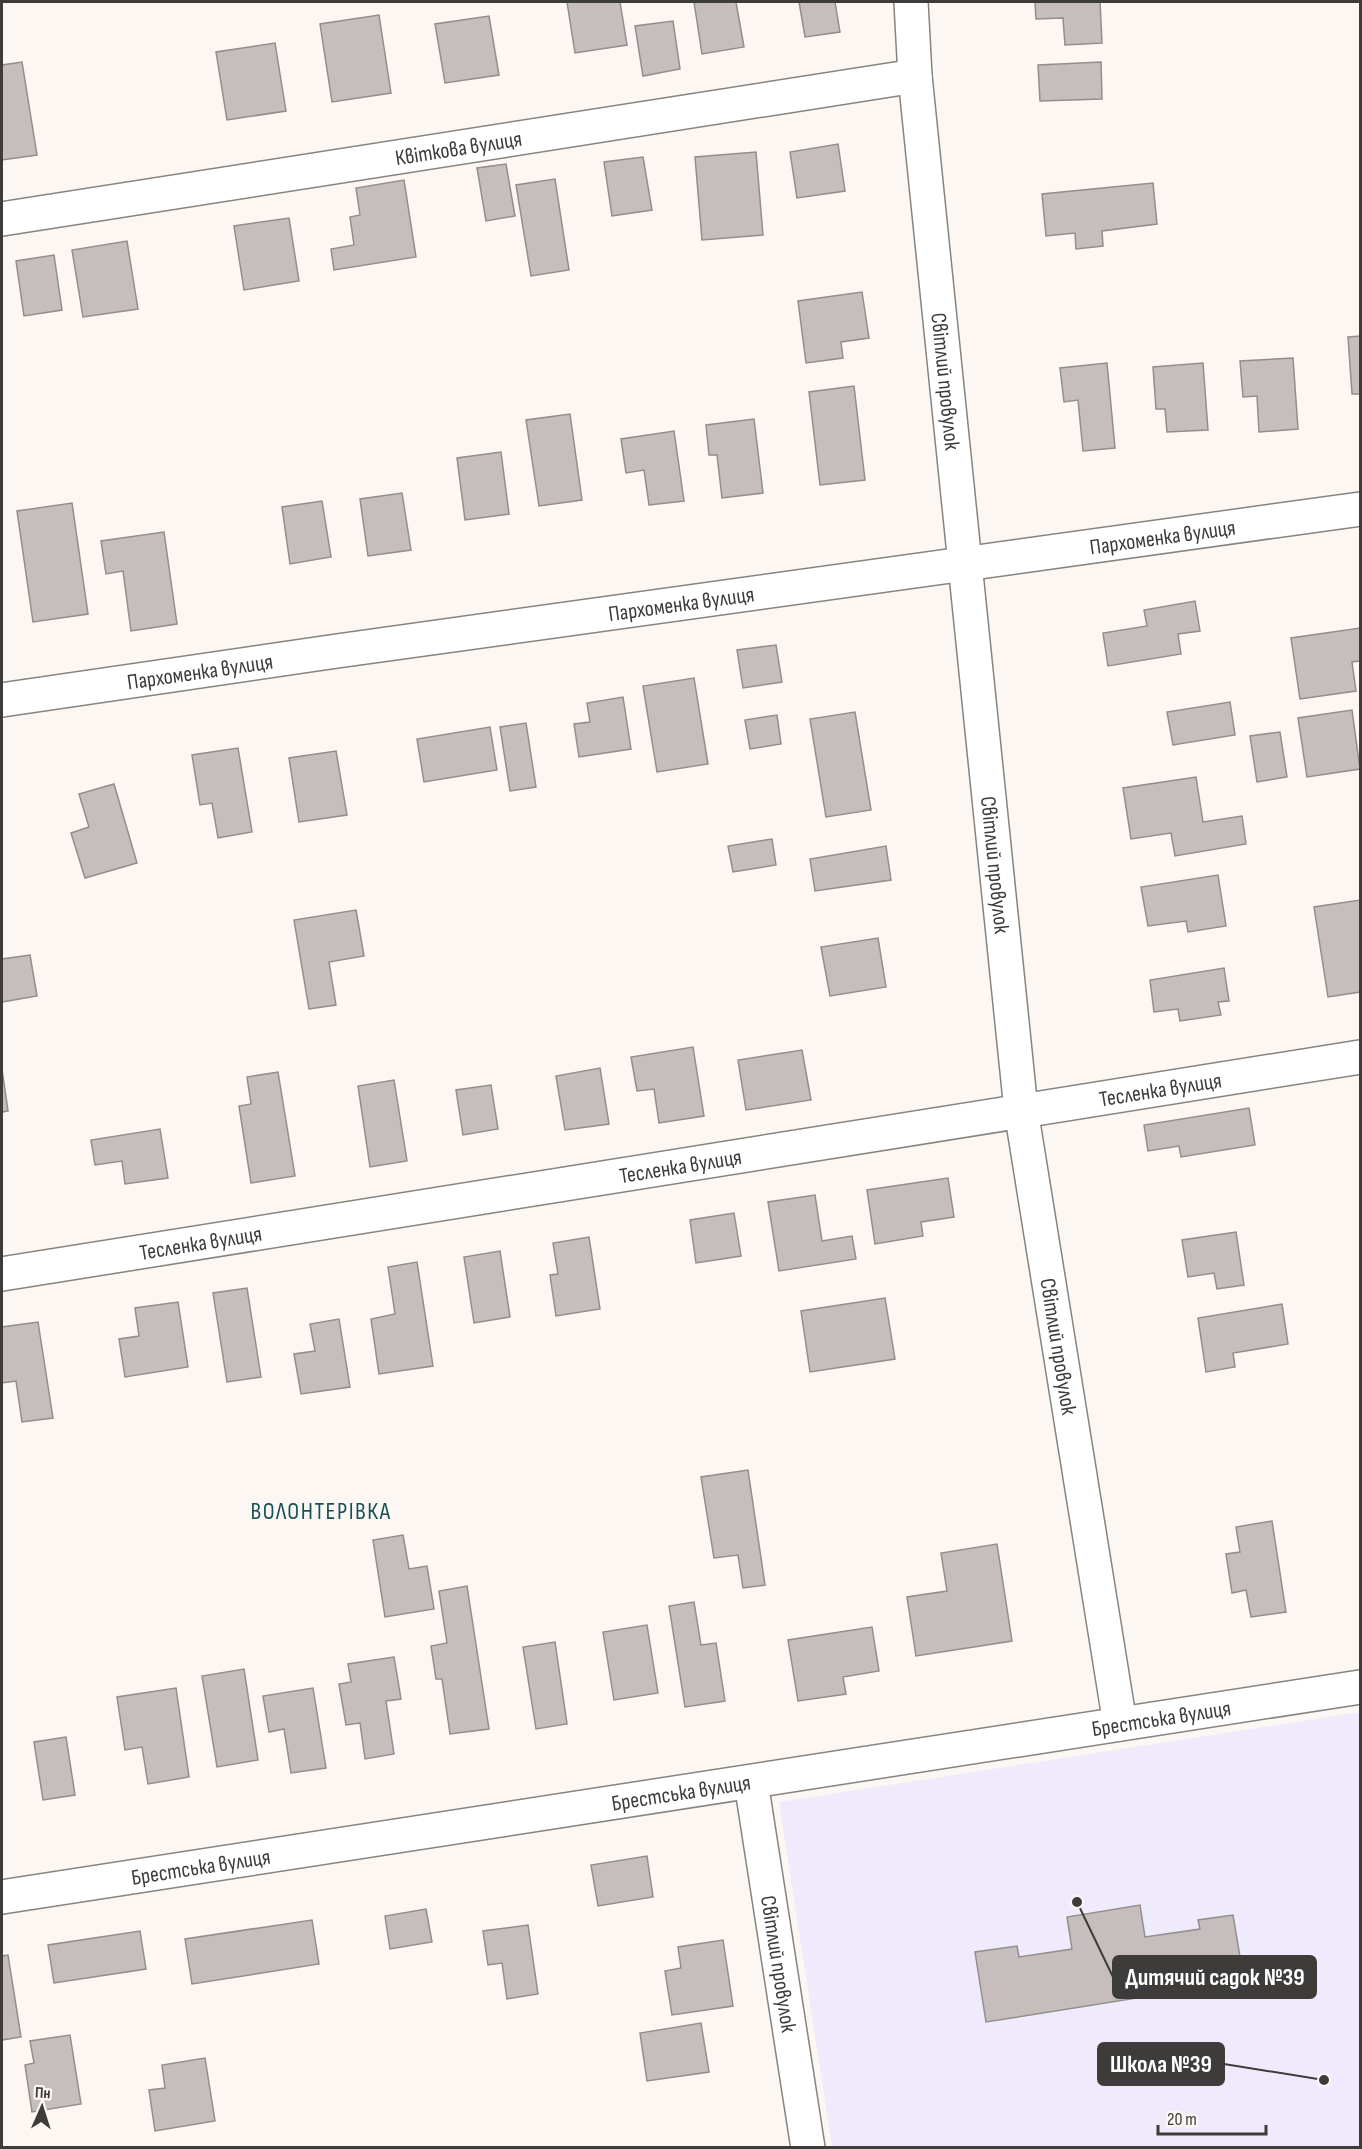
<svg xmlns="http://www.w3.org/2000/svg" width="1362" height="2149" font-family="'Sofia Sans Condensed',sans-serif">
<rect width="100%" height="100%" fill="#fcf7f2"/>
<!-- education -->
<path fill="#f0ebfc" d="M1360,1712V2147H832L779,1802Z"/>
<!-- building -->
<path fill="#c5bebc" stroke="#938d8b" stroke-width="1.5" d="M567,2H620L627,45L575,53Z
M694,2H736L744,47L702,54Z
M799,2H835L840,32L805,37Z
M1035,2H1100L1102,43L1065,45L1063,18L1036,19Z
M379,15L391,93L332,102L320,24Z
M489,16L499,75L445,83L435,24Z
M673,21L680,69L643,76L635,26Z
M275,43L286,111L227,120L216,52Z
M22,62L37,155L2,160V65Z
M1101,62L1102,99L1040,101L1038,65Z
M838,144L845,191L797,198L790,152Z
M756,152L763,235L702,240L695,157Z
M643,157L652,210L612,216L604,162Z
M506,164L515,216L486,221L477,168Z
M555,179L569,270L531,276L516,185Z
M404,180L416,257L334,270L331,249L354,245L350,217L360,215L356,188Z
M1153,183L1157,224L1102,231L1103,246L1076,249L1075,233L1046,236L1042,194Z
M289,218L299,281L244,290L234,226Z
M127,241L138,309L83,317L72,250Z
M54,255L62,310L24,316L16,261Z
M862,292L869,338L841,342L843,358L806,363L798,301Z
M1360,336V394H1352L1348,337Z
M1293,358L1298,429L1259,432L1257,396L1243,397L1240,361Z
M1107,363L1115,448L1083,451L1078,400L1064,402L1060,368Z
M1203,363L1208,430L1167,432L1165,409H1156L1153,367Z
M854,386L865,480L820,485L809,392Z
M570,414L582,500L539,506L526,420Z
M754,419L763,493L722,498L717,455H709L706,425Z
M674,431L684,501L649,505L644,470L626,473L621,439Z
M501,452L509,514L465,520L457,458Z
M402,493L411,550L368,556L360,499Z
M322,501L331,557L290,564L282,507Z
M72,503L88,614L33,622L17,511Z
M164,532L177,624L131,631L123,571L106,574L101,541Z
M1195,601L1200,631L1178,634L1181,654L1108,666L1103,633L1147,626L1144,610Z
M1360,628V661L1352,662L1356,691L1300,699L1291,638Z
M776,645L782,682L743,688L737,650Z
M694,678L708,764L657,772L643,686Z
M623,697L631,749L579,757L574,724L590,722L587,703Z
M1230,702L1235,735L1173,745L1167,712Z
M1352,710L1360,769L1307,777L1298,718Z
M855,712L871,810L826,817L810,719Z
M777,715L781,744L750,749L745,720Z
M526,723L536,787L510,791L500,727Z
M490,727L497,770L424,782L417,739Z
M1280,732L1287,777L1257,782L1250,736Z
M238,748L252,832L218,838L212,803L200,805L192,755Z
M336,751L347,815L299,822L289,758Z
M1196,777L1203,822L1242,816L1246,844L1175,856L1171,833L1131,839L1123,788Z
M114,784L137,863L85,878L71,833L89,827L79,794Z
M772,839L776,865L733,872L728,846Z
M886,846L891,880L815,891L810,859Z
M1218,875L1226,926L1188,932L1186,921L1148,926L1141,887Z
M1360,900V992L1328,997L1314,907Z
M356,910L364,956L329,962L336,1005L309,1009L294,920Z
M878,938L886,987L830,996L821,947Z
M30,955L37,996L2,1002V959Z
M1224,968L1229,1001L1218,1002L1221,1015L1180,1021L1178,1009L1154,1012L1150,980Z
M693,1047L704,1116L659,1123L654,1089L637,1091L631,1057Z
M802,1050L811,1100L746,1110L738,1060Z
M600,1068L609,1124L565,1130L556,1076Z
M2,1069L8,1111L2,1112Z
M278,1072L295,1176L251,1183L239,1106L251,1104L247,1077Z
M394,1080L407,1161L370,1167L358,1086Z
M491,1085L498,1129L463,1135L456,1090Z
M1249,1108L1255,1145L1181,1157L1179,1146L1148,1151L1144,1125Z
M160,1129L168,1178L125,1184L122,1161L95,1165L91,1140Z
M948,1178L954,1217L921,1222L923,1236L875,1244L867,1190Z
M815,1195L822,1241L852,1236L856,1259L779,1271L768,1202Z
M734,1213L741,1256L696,1263L690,1220Z
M1236,1232L1244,1285L1217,1289L1214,1273L1188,1277L1182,1240Z
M589,1237L600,1309L556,1316L550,1275L558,1274L553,1243Z
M500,1251L510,1317L474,1323L464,1257Z
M417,1262L433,1366L379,1374L371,1319L395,1314L388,1267Z
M247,1288L261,1377L227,1382L213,1293Z
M885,1298L895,1359L810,1372L801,1311Z
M178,1302L188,1367L125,1377L119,1339L139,1336L135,1308Z
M1282,1304L1288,1344L1233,1353L1235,1367L1206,1372L1198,1318Z
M339,1319L350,1387L301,1394L294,1354L315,1351L310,1324Z
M38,1322L53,1418L22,1422L16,1381L2,1383V1327Z
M748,1470L765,1585L743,1588L738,1555L714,1558L701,1477Z
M1272,1521L1286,1612L1251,1617L1246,1590L1232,1593L1226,1554L1240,1552L1236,1527Z
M403,1535L409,1569L427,1566L434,1609L385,1617L373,1540Z
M997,1544L1012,1641L916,1656L907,1597L947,1591L941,1553Z
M467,1586L489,1729L450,1734L442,1679H436L431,1646L447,1643L439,1591Z
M694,1602L701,1645L716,1643L725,1701L685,1707L669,1606Z
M647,1625L658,1693L614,1700L603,1632Z
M872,1627L879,1671L843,1677L846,1694L798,1701L788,1640Z
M555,1642L567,1724L536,1729L523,1647Z
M394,1657L401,1699L386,1701L394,1754L365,1759L360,1723L346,1725L339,1684L351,1682L348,1664Z
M244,1669L258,1760L217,1767L202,1676Z
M176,1688L189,1777L148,1784L142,1747L125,1750L117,1697Z
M313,1688L326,1768L291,1773L284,1729L269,1732L263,1696Z
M66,1737L75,1795L43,1800L34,1742Z
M647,1856L653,1897L598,1906L591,1865Z
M1140,1905L1145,1937L1200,1929L1198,1920L1233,1915L1244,1981L986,2022L975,1952L1017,1946L1019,1957L1072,1949L1067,1917Z
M426,1909L432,1942L390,1949L385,1916Z
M312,1920L319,1964L192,1984L185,1939Z
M528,1925L538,1994L507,1999L502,1963L488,1965L483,1931Z
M140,1931L146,1969L54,1983L48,1945Z
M723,1940L733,2006L672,2015L665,1971L681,1968L678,1947Z
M8,1955L21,2037L2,2040V1956Z
M701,2023L709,2072L647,2081L640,2033Z
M70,2035L81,2104L32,2112L25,2065L34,2063L30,2041Z
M205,2058L215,2121L155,2131L149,2090L165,2088L162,2065Z"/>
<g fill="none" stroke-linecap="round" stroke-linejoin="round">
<!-- street casing -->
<g stroke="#87837f" stroke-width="36">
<g id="street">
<path id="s1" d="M911,2L915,76L1021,1110L1120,1724"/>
<path id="s2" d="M2,219L915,76"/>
<path id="s3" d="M2,700L337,651L1360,509"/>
<path id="s4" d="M2,1274L1360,1057"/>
<path id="s5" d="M751,1782L808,2148"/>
<path id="s6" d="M2,1897L1360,1687"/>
</g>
</g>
<!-- street -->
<use href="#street" stroke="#fff" stroke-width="33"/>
</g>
<g text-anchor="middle" stroke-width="5" stroke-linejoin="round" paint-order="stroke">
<!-- street labels -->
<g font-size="22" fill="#3d3c3a" stroke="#fcf7f2">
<text dy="8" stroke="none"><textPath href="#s2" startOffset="462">Квіткова вулиця</textPath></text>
<text dy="8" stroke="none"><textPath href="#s1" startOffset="381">Світлий провулок</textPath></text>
<text dy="8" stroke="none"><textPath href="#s3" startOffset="1172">Пархоменка вулиця</textPath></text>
<text dy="8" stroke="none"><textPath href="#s3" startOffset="686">Пархоменка вулиця</textPath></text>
<text dy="8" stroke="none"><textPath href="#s3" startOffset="200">Пархоменка вулиця</textPath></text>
<text dy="8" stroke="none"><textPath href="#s1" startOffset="867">Світлий провулок</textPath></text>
<text dy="8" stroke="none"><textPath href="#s4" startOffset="1173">Тесленка вулиця</textPath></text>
<text dy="8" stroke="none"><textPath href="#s4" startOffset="687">Тесленка вулиця</textPath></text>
<text dy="8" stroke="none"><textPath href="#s4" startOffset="201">Тесленка вулиця</textPath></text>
<text dy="8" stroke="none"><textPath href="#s1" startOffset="1353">Світлий провулок</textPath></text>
<text dy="8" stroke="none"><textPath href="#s6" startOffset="1173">Брестська вулиця</textPath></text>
<text dy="8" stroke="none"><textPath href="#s6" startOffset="687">Брестська вулиця</textPath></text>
<text dy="8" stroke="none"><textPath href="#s6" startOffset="201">Брестська вулиця</textPath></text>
<text dy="8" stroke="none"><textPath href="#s5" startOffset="184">Світлий провулок</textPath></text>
</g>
<!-- neighbourhood labels -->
<g font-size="24" letter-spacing="1.5" fill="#145156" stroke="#fcf7f2">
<text x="321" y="1519">ВОЛОНТЕРІВКА</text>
</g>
</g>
<!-- callouts -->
<path fill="none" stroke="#3d3c3a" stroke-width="2" d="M1077 1902L1113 1977M1324 2080L1224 2064"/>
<g fill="#3d3c3a" stroke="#fcf7f2" stroke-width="2">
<circle cx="1077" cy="1902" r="6"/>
<circle cx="1324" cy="2080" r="6"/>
</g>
<g fill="#3d3c3a" stroke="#3d3c3a" stroke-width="2">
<rect x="1113" y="1956" width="203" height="42" rx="6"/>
<rect x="1098" y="2043" width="126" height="42" rx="6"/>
</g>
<g font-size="24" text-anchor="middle" font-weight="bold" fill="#fff">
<text x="1215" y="1985">Дитячий садок №39</text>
<text x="1161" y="2072">Школа №39</text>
</g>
<!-- border -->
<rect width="1362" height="2149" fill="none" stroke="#3d3c3a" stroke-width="6"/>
<!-- north arrow -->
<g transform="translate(42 2107) rotate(3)" stroke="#fcf7f2" stroke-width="4.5" paint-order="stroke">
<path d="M0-4.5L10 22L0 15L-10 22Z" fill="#3d3c3a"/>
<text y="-9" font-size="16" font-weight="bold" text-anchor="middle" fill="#3d3c3a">Пн</text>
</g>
<!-- scale -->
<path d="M1158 2125v9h108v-9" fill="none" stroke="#3d3c3a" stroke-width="3"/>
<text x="1167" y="2125" font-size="18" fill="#3d3c3a" stroke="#fcf7f2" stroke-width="4.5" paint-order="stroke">20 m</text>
</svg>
